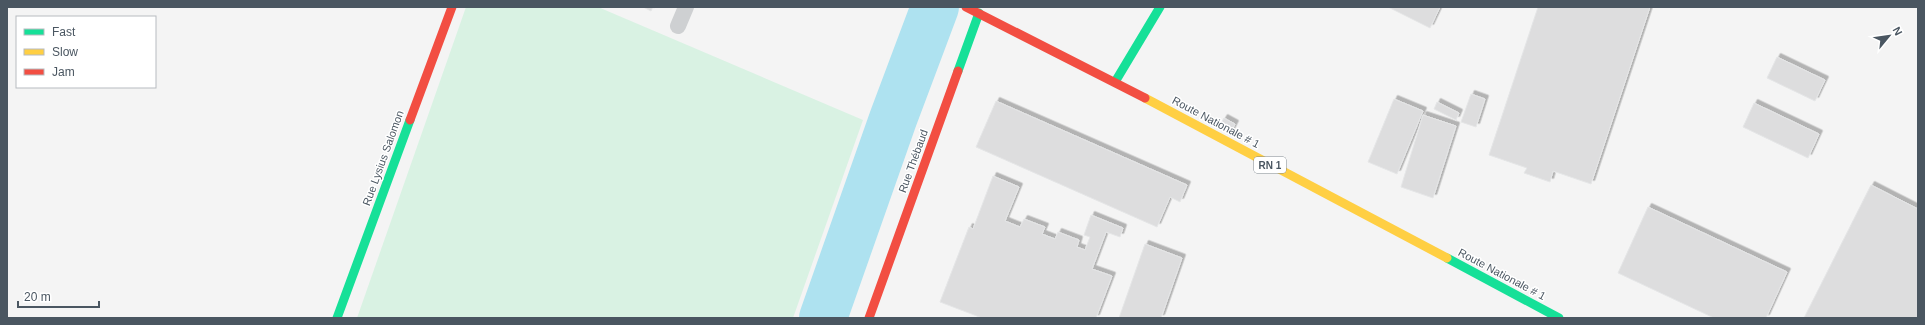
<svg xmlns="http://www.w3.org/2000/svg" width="1925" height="325" font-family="Helvetica,sans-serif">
<defs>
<filter id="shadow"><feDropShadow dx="3.5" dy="-3.5" stdDeviation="0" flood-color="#0004"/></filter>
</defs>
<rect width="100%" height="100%" fill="#f4f4f4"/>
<!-- green -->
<path fill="#d9f2e3" d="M466,7H598L863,120L793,318H357Z"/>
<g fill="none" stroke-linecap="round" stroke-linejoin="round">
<!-- river -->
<path stroke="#aee2f0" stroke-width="48" d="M823,318L893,119L935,7"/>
</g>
<!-- building -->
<path fill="#ddddde" stroke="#e5e6e7" filter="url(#shadow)" d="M643,7H653L651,11Z
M1388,7H1440L1430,28Z
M1538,7H1650L1591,184L1553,171L1550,182L1524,173L1527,168L1489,155Z
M1777,57L1825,80L1815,101L1767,78Z
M1471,94L1485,99L1476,127L1461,122Z
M1394,99L1423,111L1397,174L1368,162Z
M996,101L1187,185L1180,202L1170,197L1157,227L976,147Z
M1437,102L1459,113L1456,120L1434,109Z
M1754,103L1819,134L1808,158L1743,127Z
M1423,115L1456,126L1433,198L1401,187Z
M1224,118L1235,124L1231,132L1220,125Z
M993,176L1019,187L1005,221L1020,227L1024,219L1045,227L1042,234L1055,239L1058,232L1079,240L1077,247L1085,250L1090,237L1084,235L1091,215L1123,228L1120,237L1106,232L1092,269L1112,276L1096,318H982L940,302L969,227L973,229Z
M1871,185L1918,209V318H1804Z
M1648,207L1787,272L1766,318H1714L1618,273Z
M1145,244L1182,258L1161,318H1119Z"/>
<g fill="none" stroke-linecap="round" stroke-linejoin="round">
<!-- lane -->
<path stroke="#ced0d2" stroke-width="16" d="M678,26L686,7"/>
<!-- fast -->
<path stroke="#16e098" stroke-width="9" d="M958,71L979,13
M1115,82L1160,7
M1447,258L1559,318
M337,318L410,120"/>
<!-- slow -->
<path stroke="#ffcf43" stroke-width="9" d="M1145,98L1447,258"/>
<!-- jam -->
<path stroke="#f24e42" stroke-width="9" d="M966,7L1145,98
M410,120L452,7
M869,318L958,71"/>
</g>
<g text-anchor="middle" stroke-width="3" stroke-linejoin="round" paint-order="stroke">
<!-- shield labels -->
<rect fill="#fff" stroke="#808990" stroke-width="1" x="1254" y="157" width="32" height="16" rx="3"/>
<g font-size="10" font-weight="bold" fill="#4a5661">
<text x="1270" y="169">RN 1</text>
</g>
<!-- street labels -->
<g font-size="11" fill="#4a5661" stroke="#fff">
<text transform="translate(1216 122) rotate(28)" y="4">Route Nationale # 1</text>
<text transform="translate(383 158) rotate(-70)" y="4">Rue Lysius Salomon</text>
<text transform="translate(913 161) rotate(-70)" y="4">Rue Thébaud</text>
<text transform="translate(1502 274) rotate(28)" y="4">Route Nationale # 1</text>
</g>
</g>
<!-- border -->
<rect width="1925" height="325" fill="none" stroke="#4a5661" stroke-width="16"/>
<!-- legend -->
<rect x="16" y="16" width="140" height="72" fill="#ffffff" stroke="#b7bbc0"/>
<rect x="24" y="29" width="20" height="6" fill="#16e098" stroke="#b7bbc0"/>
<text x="52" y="36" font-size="12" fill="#4a5661">Fast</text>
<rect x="24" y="49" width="20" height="6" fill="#ffcf43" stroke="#b7bbc0"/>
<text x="52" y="56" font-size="12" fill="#4a5661">Slow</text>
<rect x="24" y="69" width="20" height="6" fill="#f24e42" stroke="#b7bbc0"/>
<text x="52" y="76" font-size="12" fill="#4a5661">Jam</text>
<!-- north arrow -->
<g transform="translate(1889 36) rotate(61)" stroke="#ffffff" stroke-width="3" paint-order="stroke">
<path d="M0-3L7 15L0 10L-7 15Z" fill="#4a5661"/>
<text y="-6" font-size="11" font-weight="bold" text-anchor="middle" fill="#4a5661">N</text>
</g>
<!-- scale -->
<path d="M18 301v6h81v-6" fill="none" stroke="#4a5661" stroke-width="2"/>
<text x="24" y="301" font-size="12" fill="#4a5661" stroke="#ffffff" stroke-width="3" paint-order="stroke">20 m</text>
</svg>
